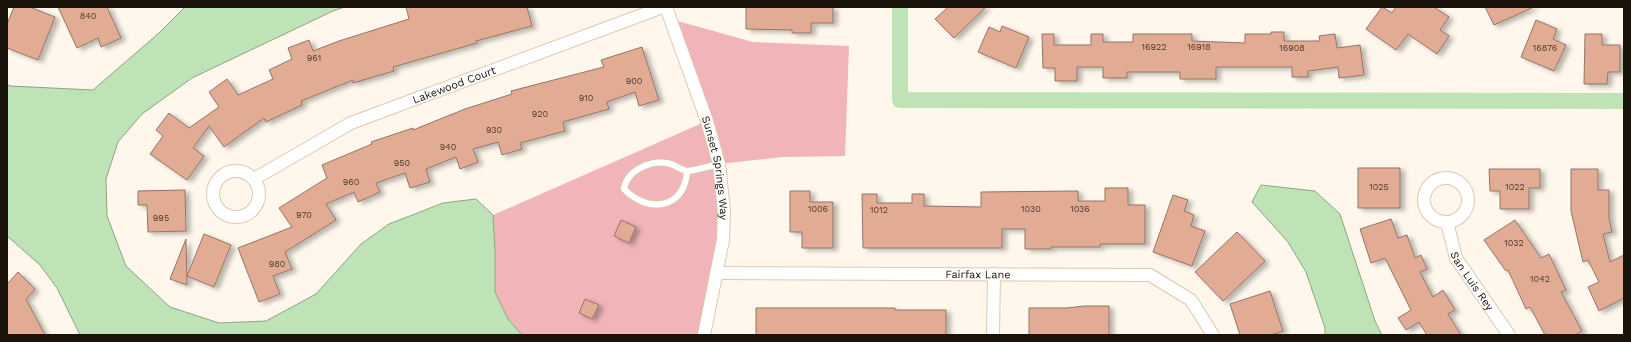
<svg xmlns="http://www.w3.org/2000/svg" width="1631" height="342" font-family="'Work Sans',sans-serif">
<defs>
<filter id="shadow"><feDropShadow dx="4.5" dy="2.5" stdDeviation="2" flood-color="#0004"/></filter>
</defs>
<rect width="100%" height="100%" fill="#fff7ec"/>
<!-- green -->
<path fill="#f0b4b9" d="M670,19L753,42L849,46L845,156L782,157L719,164L724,211L704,335H522L508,319L495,292V251L493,215L707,121Z"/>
<!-- water -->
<path fill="#bee3b6" stroke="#8da582" d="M185,7H345L333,11L192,78L142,114L118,142L106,179L107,216L126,266L170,307L219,323L266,321L316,294L361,244L389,224L443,203L476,199L493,215L495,251V292L508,319L522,335H80L57,288L40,265L7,236V84L10,86L93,90L159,33Z
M1261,185L1315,191L1340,214L1375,321L1382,335H1325V328L1306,272L1288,242L1252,202Z"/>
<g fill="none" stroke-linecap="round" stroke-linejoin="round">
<!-- canal -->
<path stroke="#bee3b6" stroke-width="16" d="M900,7V100L1624,101"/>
</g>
<!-- building -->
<path fill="#e2ac94" stroke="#927568" filter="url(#shadow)" d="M14,7H30L55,17L38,60L7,48V24Z
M58,7H107L121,38L101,47L98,38L77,48Z
M406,7H527L532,26L476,41L477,43L393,67L394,71L353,83V80L301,101L302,105L266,122L264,118L224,147L209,126L193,148L204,156L187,180L150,154L163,136L156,130L169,113L189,128L219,107L209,92L227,79L238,95L273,79L269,70L292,59L288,48L309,40L313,51L339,41L409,19Z
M746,7H833V23H811V33H792V30L746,29Z
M948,7H986L954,38L935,19Z
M1382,7L1392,13L1396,7H1434L1449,17L1440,30L1449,36L1437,54L1408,34L1396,50L1366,29Z
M1485,7H1534L1494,25Z
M1536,20L1557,29L1553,39L1566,45L1554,71L1521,57Z
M1002,26L1029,37L1016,68L978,52L989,27L1000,32Z
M1271,32H1284V41H1320L1319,36L1335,34L1337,48L1360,45L1364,75L1339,78L1338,67L1308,71V77H1292V67H1216V79H1180V72H1127V78H1103V67H1077V81H1055V68H1043L1042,34H1054V45H1091V34H1103V42H1133V34H1192V41L1245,43V34H1271Z
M1585,34H1602V45H1620V72H1608L1607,84H1584Z
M642,47L659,100L639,106L635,92L607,102L609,109L563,122L565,131L520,143L522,149L502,155L498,142L473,149L478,162L460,169L456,157L426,169L430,182L410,188L405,173L376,183L380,192L358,202L354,192L326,204L336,220L285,252L292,269L273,276L280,294L259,302L238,248L292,227L279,208L327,178L322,165L372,144L371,142L413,128V130L465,109L512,94L511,91L604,67L601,60Z
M1358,168H1400V208H1358Z
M1489,169H1540V188H1529V209H1500V191H1490Z
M1571,169H1598V190H1609V218L1612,232L1603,234L1610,262L1624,255V298L1599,311L1588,287L1599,282L1588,260L1583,262L1571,211Z
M1105,188H1128V205H1145V244H1100V247H1051V249H1025V229H1002V248H863L862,194H877V203H912V194H924V206L981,207V192L1078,191V201H1105Z
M185,190L186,231L148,232L147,205H138V191Z
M790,191H810V202H833V248H802V232H790Z
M1173,195L1188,200L1184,211L1194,215L1191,226L1205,231L1192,266L1153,252Z
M1391,219L1398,238L1407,235L1415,258L1421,255L1427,269L1420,272L1433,297L1443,290L1455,310L1448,314L1461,335H1427L1419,322L1406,330L1398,318L1411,310L1385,258L1371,263L1360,229Z
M621,220L636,227L629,243L614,236Z
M1515,220L1541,258L1549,254L1566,290L1561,292L1582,331L1575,335H1545L1530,307L1526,309L1508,270L1506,271L1484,240Z
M1237,232L1265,261L1223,301L1195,272Z
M204,234L231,245L214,287L187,276Z
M186,239L187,285L170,279Z
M18,272L35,289L26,299L45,335H7V284Z
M1270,291L1283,331L1271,335H1240L1230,304Z
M585,299L599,305L592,319L579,313Z
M1084,306H1109V335H1029V308H1067Z
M756,308H895V310H946V335H756Z"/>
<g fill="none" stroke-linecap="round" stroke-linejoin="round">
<!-- service casing -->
<g stroke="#dcc9af" stroke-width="8">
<path id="service" d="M687,171C685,209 648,214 624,189C627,169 653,159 671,164C676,166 683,171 688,171C698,170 709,166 719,164"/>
</g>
<!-- minor casing -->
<g stroke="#dcc9af" stroke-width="14">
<g id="minor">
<path id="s1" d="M666,7L707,121L719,164L724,211L723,240L704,335"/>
<circle cx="236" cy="194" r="23"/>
<circle cx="1446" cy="200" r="22"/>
<path id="s2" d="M254,179L351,123L663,7"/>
<path id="s3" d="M1447,222L1456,258L1509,335"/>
<path id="s4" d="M716,273L1150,275L1191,300L1213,335"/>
<path d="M993,335L994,274"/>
</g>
</g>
<!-- service -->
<use href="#service" stroke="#fff" stroke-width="6"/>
<!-- minor -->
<use href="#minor" stroke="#fff" stroke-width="12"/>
</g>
<g text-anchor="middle" stroke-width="4" stroke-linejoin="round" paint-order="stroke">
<!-- number labels -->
<g font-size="9" fill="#4c392c">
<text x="88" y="19">840</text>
<text x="1154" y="50">16922</text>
<text x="1199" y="50">16918</text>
<text x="1292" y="51">16908</text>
<text x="1545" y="51">16876</text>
<text x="314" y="61">961</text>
<text x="634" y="84">900</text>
<text x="586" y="101">910</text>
<text x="540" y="117">920</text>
<text x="494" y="133">930</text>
<text x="448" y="150">940</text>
<text x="402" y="166">950</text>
<text x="351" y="185">960</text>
<text x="1379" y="190">1025</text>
<text x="1515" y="190">1022</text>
<text x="818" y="212">1006</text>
<text x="1031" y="212">1030</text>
<text x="1080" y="212">1036</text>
<text x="879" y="213">1012</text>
<text x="304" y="218">970</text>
<text x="161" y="221">995</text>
<text x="1514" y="246">1032</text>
<text x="277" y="267">980</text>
<text x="1540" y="282">1042</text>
</g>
<!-- street labels -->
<g font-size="11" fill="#1a130a" stroke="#fff">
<text dy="4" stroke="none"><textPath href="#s2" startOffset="222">Lakewood Court</textPath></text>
<text dy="4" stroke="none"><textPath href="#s1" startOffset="169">Sunset Springs Way</textPath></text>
<text dy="4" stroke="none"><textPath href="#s4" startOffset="262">Fairfax Lane</textPath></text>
<text dy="4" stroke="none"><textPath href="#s3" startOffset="65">San Luis Rey</textPath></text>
</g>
</g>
<!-- border -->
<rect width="1631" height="342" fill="none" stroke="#1a130a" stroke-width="16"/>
</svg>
